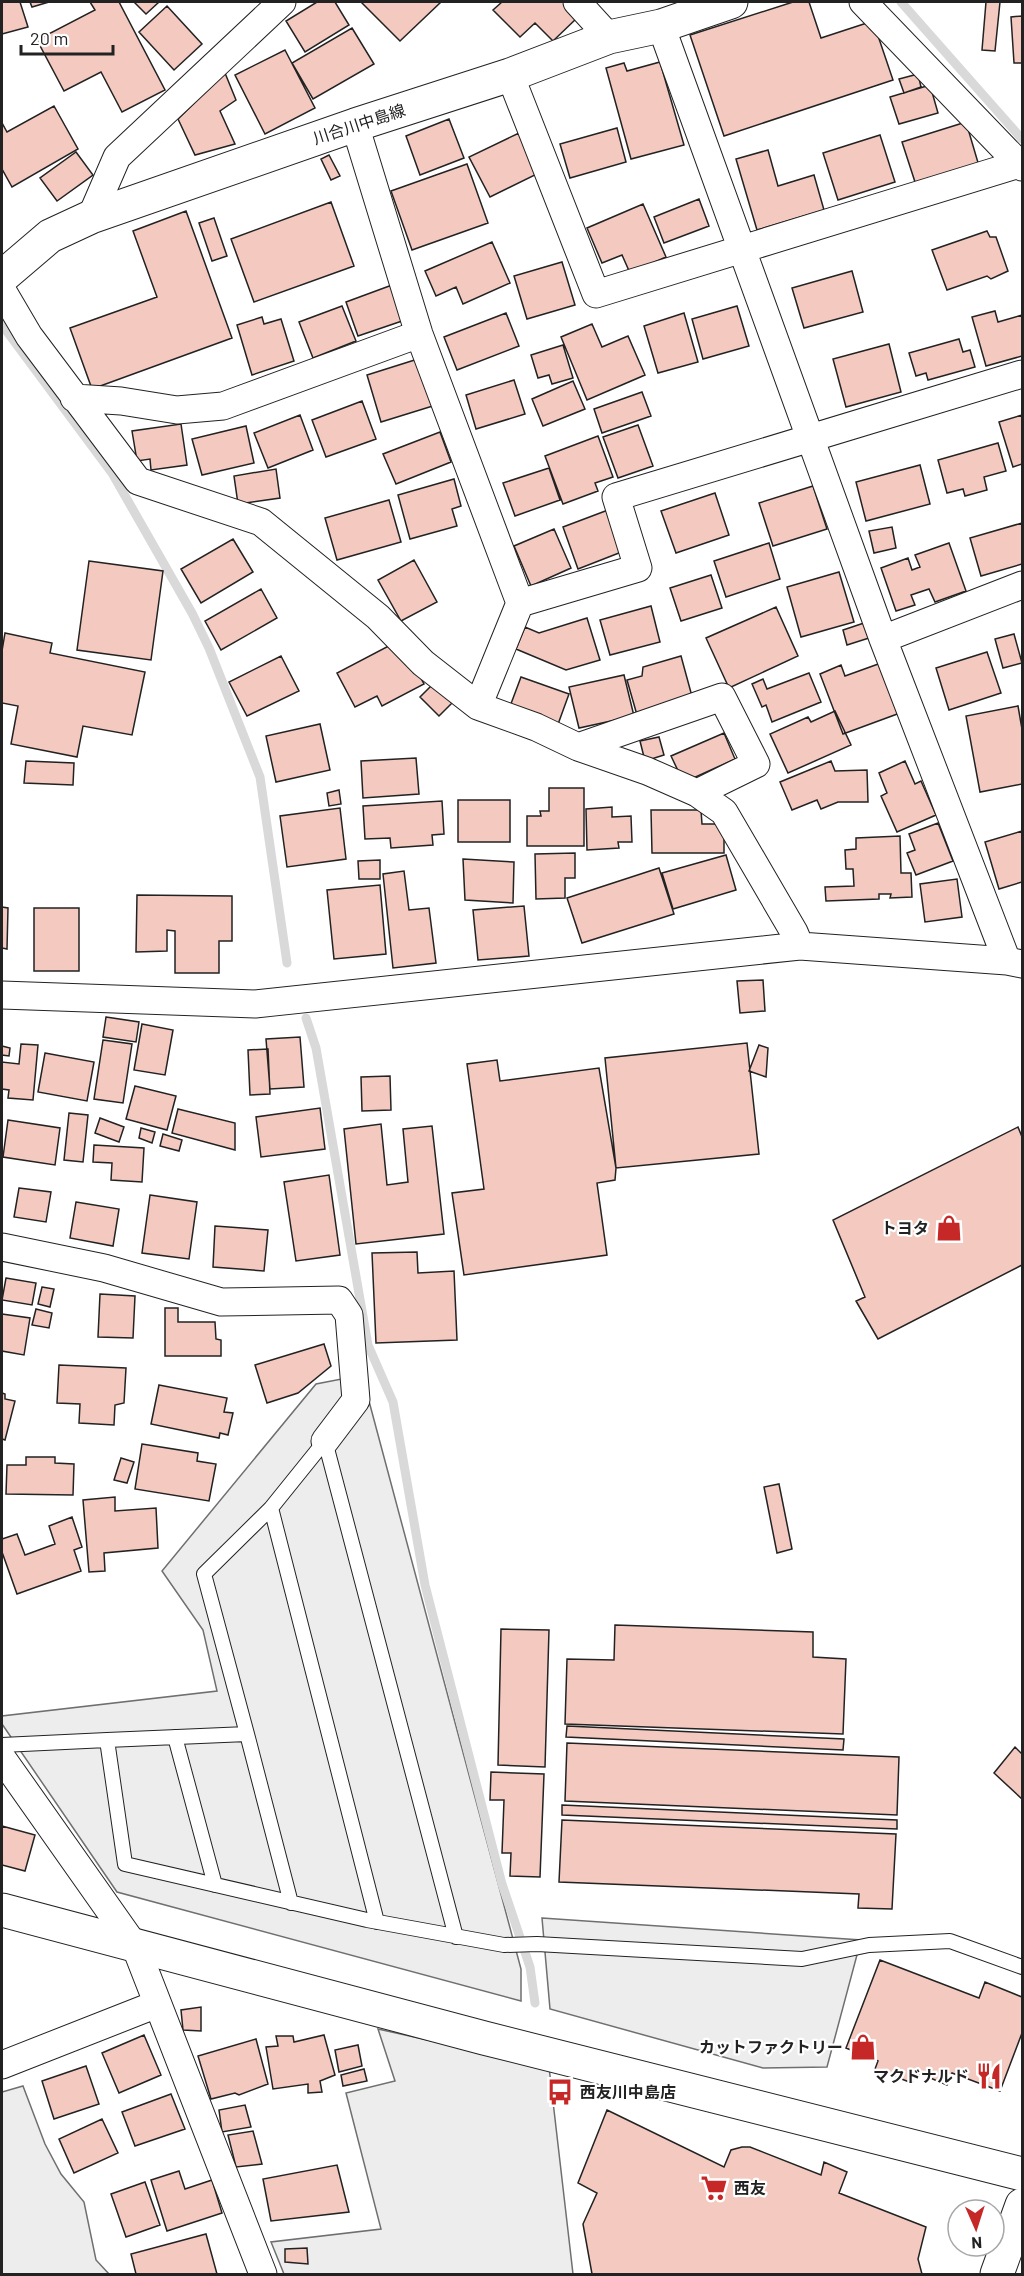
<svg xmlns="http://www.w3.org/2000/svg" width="1024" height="2276" font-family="Barlow,'Noto Sans JP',sans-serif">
<rect width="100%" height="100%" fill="#fff"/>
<!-- parking -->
<path fill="#ededed" stroke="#6f6f6f" stroke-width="1.5" d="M362,1375L521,1969V2001L117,1892L2,1724V1716L217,1691L203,1630L162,1571L316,1384Z
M542,1918L861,1940L827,2067L763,2068L550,2009Z
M378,2029L549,2067L573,2274H284L271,2242L381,2229L346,2093L395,2081Z
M23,2086L45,2144L61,2174L84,2202L96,2260L109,2274H2V2092Z"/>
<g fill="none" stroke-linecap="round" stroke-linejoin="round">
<!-- stream -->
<path stroke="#d9d9d9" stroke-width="9" d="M901,2L1022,139
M2,325L112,473L192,613L209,648L260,777L287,963
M306,1018L316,1048L368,1345L393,1402L425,1585L502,1884L530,1967L535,2003"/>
</g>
<!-- building -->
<path fill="#f3c9c0" stroke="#222" stroke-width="1.5" d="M2,2H20L28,27L2,34Z
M30,2H49L32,7Z
M90,2H119L165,90L122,112L101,72L64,91L37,40L95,10Z
M134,2H159L146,14Z
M317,2H335L349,25L305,52L286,21Z
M361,2H441L400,41Z
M502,2H563L578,17L553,41L535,23L520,37L493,10Z
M793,2H809L821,38L873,21L893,80L724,136L690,35Z
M986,2H1000L995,51L982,50Z
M167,6L202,44L174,70L139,32Z
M1022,16V63H1014L1011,17Z
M352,28L374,64L313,99L292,63Z
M285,50L315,108L265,134L235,75Z
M660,62L684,145L631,159L606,68L624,63L627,71Z
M225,73L236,100L220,111L235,144L195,155L178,119Z
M918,74L921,87L904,93L899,79Z
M930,85L938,113L899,124L890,97Z
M54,106L78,149L12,187L2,169V123L7,132Z
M449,119L464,158L420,175L406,136Z
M966,122L979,166L916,185L902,142Z
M617,128L626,162L570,178L560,144Z
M519,133L539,173L490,197L469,157Z
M880,135L895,182L838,200L823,153Z
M768,150L778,186L814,175L824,210L757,230L736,159Z
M76,152L93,175L57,201L40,178Z
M329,155L340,176L331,180L321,159Z
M467,164L488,223L412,250L391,191Z
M699,199L709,226L664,243L654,217Z
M331,202L354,266L254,302L231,239Z
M643,204L666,257L630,273L622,255L602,263L587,228Z
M186,211L232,338L92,389L70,328L157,297L133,231Z
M214,218L227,256L212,261L199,223Z
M987,231L990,237H996L1008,271L991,279L987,276L947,290L932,250Z
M492,242L510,283L463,304L456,287L436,296L425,271Z
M562,262L575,305L527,319L514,276Z
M852,271L863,312L804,328L792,288Z
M392,285L405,320L358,336L346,302Z
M342,306L356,341L313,358L299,322Z
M737,306L749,346L703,359L692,319Z
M995,311L998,322L1022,315V356L986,366L972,317Z
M506,313L519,346L457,370L444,337Z
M684,313L698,362L658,373L644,326Z
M262,317L264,324L281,319L294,361L252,375L237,325Z
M592,324L602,347L628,336L645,375L587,400L561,337Z
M959,339L963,352L970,350L975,367L928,380L926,373L916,376L909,353Z
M889,344L901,392L846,407L833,359Z
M563,345L573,378L552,384L549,375L538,378L531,355Z
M421,358L436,405L381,422L367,375Z
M514,380L525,414L476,429L466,395Z
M573,381L585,409L543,426L532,399Z
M642,392L651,416L602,433L594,409Z
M362,401L376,439L326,457L312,420Z
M300,415L313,450L268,468L254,433Z
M1022,415V464L1013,467L999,422Z
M181,424L187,465L151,470L150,459L137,461L132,431Z
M638,425L653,466L618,478L603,437Z
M246,426L254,463L202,475L192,439Z
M440,432L451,462L396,484L383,454Z
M598,436L613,477L595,483L598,491L563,504L545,456Z
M998,443L1006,471L984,477L987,490L965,496L963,489L947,493L938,460Z
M920,465L930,504L866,521L856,482Z
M549,468L560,500L515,516L503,483Z
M276,469L280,498L238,504L234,476Z
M454,479L461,506L452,509L457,526L410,539L398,495Z
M813,486L827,529L773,546L759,503Z
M715,493L729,535L676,553L661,511Z
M389,500L401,542L337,560L325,518Z
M608,510L624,551L578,569L563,527Z
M1022,523V564L981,576L970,538Z
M892,527L896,548L874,553L869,531Z
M554,529L571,568L531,586L514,546Z
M233,539L253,572L201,603L181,569Z
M769,543L780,579L726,597L714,561Z
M949,543L966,591L935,602L929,589L911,595L915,605L896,611L881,568L908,558L912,570L920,567L915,555Z
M414,560L437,602L401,621L378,580Z
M89,561L163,571L151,660L77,650Z
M839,572L854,622L801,637L787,587Z
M711,575L722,608L681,621L670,588Z
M261,589L277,618L221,650L205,621Z
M651,606L660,642L610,655L600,620Z
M776,607L798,656L729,688L706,638Z
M587,618L600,660L566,670L516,649L525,627L539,633Z
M864,623L869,638L847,645L843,630Z
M5,633L52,643L50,653L145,672L132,735L83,726L77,757L11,744L18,706L2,703V651Z
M1014,634L1022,663L1003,668L995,639Z
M400,640L424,684L382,706L377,696L355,707L337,673Z
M987,652L1001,693L949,710L936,668Z
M281,656L299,691L247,716L229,682Z
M681,656L693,700L637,715L627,680L642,676L643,667Z
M881,663L900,713L843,734L820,674L841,665L845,676Z
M809,673L821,702L772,722L766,705L762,707L752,684L763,679L767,689Z
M624,675L634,716L579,728L569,687Z
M521,677L569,694L557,727L509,709Z
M433,684L452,703L439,716L420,697Z
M1018,706L1022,729V784L980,792L966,716Z
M835,711L851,745L788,773L770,734L808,717L811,722Z
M320,724L330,770L276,782L266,736Z
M724,733L735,759L689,780L681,777L671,756Z
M659,737L664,755L645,761L640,741Z
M416,758L419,794L363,798L361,761Z
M26,761L74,763L73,785L24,783Z
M831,761L835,771L867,770L868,802H838L821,809L817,800L792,810L780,782Z
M905,761L915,784L921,781L936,815L897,832L881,796L887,793L879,773Z
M549,788H584V846H527V816H541L540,811H549Z
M339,790L341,804L329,806L327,793Z
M458,800H510V842H458Z
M442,801L444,834L432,835L433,845L391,848L390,838L365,839L363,806Z
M612,807V817L631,816L632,842H618L619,848L587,850L586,809Z
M340,808L346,859L287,867L280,816Z
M651,810H701L702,824H724V853H652Z
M938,823L953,861L916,875L907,853L915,850L909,834Z
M1022,831V882L999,889L985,842Z
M900,836L901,873H911L912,897L890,898L891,894H879V899L826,901L825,887L854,886L853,869H846L845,850L856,849V838Z
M575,853V878H565V898L536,899L535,854Z
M726,855L736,890L673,909L662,873Z
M463,859L514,862L513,903L465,900Z
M380,860V879H359L358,861Z
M659,868L674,914L582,943L567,898Z
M404,871L409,910L429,908L436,963L393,968L383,874Z
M957,879L962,917L925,922L920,884Z
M380,885L386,954L334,959L327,890Z
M137,895L232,896V941H219V973H175V931L167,930V951L136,952Z
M524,906L529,956L478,960L473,910Z
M2,907L8,908L7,949L2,948Z
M34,908H79V971H34Z
M763,980L765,1011L740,1013L737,981Z
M106,1017L139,1022L136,1042L103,1037Z
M142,1024L173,1030L165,1075L134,1070Z
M300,1037L304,1087L270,1089L266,1039Z
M103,1040L132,1044L123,1103L94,1099Z
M747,1043L759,1154L616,1168L605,1058Z
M21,1044L38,1045L33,1100L8,1098L9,1090L2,1089V1062L19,1064Z
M759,1045L768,1048L766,1077L749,1071Z
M2,1046L10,1048L9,1056L2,1055Z
M268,1049L270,1094L250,1095L248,1050Z
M45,1053L94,1062L87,1101L38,1092Z
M497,1060L500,1081L599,1068L616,1168L615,1180L597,1183L607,1255L464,1275L452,1193L484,1189L467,1064Z
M390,1076L391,1110L362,1111L361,1077Z
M135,1086L176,1096L167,1130L126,1119Z
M320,1108L325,1149L261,1157L256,1117Z
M178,1109L235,1123V1150L172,1133Z
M69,1113L88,1115L83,1162L64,1160Z
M100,1118L124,1127L119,1142L95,1133Z
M8,1120L60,1128L55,1165L3,1157Z
M381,1124L387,1185L408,1182L403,1129L432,1126L444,1234L356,1244L344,1129Z
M1018,1127L1022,1137V1265L878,1339L856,1301L865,1297L833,1220Z
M141,1128L155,1132L152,1143L139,1138Z
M163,1134L182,1140L179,1151L160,1146Z
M94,1145L144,1148L142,1182L111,1180L112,1163L93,1162Z
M329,1175L340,1255L296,1261L284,1182Z
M19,1188L51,1192L46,1222L14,1217Z
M150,1195L197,1202L189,1259L142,1253Z
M76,1202L119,1209L113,1246L70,1238Z
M215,1226L268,1230L264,1271L213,1267Z
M417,1252L418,1273L454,1271L457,1340L376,1343L372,1253Z
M6,1278L36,1283L32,1305L2,1300Z
M42,1287L54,1289L50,1307L38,1304Z
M100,1294L135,1296L133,1338L98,1337Z
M165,1308H178V1322H215L216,1339L221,1340V1356H165Z
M36,1309L52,1313L49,1328L32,1325Z
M2,1314L30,1318L24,1355L2,1351Z
M324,1344L331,1366L298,1393L267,1403L255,1365Z
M59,1365L126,1368L124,1403L115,1405L114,1425L79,1423L80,1404L57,1403Z
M159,1385L227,1398L224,1412L233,1413L228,1435L220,1433L219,1438L151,1424Z
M2,1393L5,1394V1399L15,1401L5,1440L2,1439Z
M142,1444L198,1453L197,1461L216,1464L209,1501L135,1489Z
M26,1457H55V1463L74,1464L73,1495L6,1494L7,1465H26Z
M121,1458L134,1462L127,1483L114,1480Z
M779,1484L792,1549L777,1553L764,1487Z
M115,1497V1511L156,1508L158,1548L104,1553L105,1571L89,1572L83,1500Z
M72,1517L82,1547L74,1550L81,1571L17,1594L2,1552V1539L17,1534L25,1555L55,1544L49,1526Z
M615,1625L813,1632V1657L846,1659L843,1734L565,1724L567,1659L614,1660Z
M501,1629L549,1630L545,1767L498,1765Z
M567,1726L844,1739L843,1750L566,1737Z
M567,1743L899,1757L897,1815L565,1801Z
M1015,1747L1022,1754V1799L994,1773Z
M491,1772L544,1774L540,1877L510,1876L511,1853H502L504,1800H490Z
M562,1805L897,1820V1829L562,1815Z
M562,1820L896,1834L892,1909L858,1908L859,1894L559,1882Z
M2,1826L35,1835L25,1871L2,1865Z
M880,1960L979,1998L985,1982L1022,1997V2033L1000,2091L952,2073L947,2085L916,2072L912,2083L875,2069L878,2061L846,2048Z
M201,2007V2031L183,2030L181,2010Z
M144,2035L161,2075L119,2093L102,2053Z
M324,2035L335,2075L320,2081L322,2092L308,2093V2084L273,2089L266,2047L278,2046L276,2036H293L294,2042Z
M256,2039L268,2084L239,2095L235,2093L211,2099L198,2056Z
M358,2045L362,2066L339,2072L335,2050Z
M86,2066L99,2104L54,2119L42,2081Z
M364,2069L367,2081L343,2086L341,2075Z
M171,2094L185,2129L135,2146L122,2112Z
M245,2105L251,2127L222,2132L219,2110Z
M607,2110L724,2167L731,2150L742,2147H750L821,2175L824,2162L847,2172L839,2193L926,2227L918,2259L922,2274H592L583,2224L597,2193L578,2183Z
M102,2119L118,2153L74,2173L59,2139Z
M253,2131L262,2164L236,2167L228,2135Z
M337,2165L349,2212L271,2221L263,2179Z
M179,2171L185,2189L212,2180L222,2213L167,2231L151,2180Z
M145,2182L160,2225L126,2237L111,2194Z
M206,2234L217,2274H136L131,2254Z
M307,2248L308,2264L285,2262V2249Z"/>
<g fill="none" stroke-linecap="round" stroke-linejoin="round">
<!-- service casing -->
<g stroke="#222" stroke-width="16">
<path id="service" d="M271,1508L325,1441L456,1937
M247,1734L204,1574L271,1508L377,1922
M175,1737L215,1885
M107,1740L247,1734L291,1903
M2,1745L107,1740L125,1864L367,1920L504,1945L537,1944L802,1959L869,1945L950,1941L1022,1967"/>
</g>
<!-- minor casing -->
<g stroke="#222" stroke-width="29">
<path id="minor" d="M577,2L609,37
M863,2L1022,167
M661,26L883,639L1007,961
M510,75L596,294L1019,164
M355,125L419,334L520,603L478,706
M91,217L117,157L282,2
M2,290L29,336L138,481L261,522L378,617L423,663L478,706L536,727L578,747L647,771L697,793L724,812L794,932L800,946
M74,398L121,401L177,410L223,406L419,334
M520,603L638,568L616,497L1022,374
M883,639L1022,585
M578,747L722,697L756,764L697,793
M2,995L255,1004L800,946L1007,961L1022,964
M2,1247L104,1268L221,1302L339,1300L349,1315L356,1400L325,1441
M2,1758L136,1948L263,2274
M2,2065L157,2004"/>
</g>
<!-- tertiary casing -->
<g stroke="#222" stroke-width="35">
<path id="tertiary" d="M2,1910L484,2038L1022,2174"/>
</g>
<!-- secondary casing -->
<g stroke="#222" stroke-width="35">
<path id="secondary" d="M2,277L50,236L91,217L355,125L510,75L609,37L661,26L731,2"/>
</g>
<!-- primary casing -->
<g stroke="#222" stroke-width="35">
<path id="primary" d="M997,2274L1022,2205"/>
</g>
<!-- service -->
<use href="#service" stroke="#fff" stroke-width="14"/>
<!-- minor -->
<use href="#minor" stroke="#fff" stroke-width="27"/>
<!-- tertiary -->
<use href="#tertiary" stroke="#fff" stroke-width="33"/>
<!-- secondary -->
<use href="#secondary" stroke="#fff" stroke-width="33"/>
<!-- primary -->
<use href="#primary" stroke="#fff" stroke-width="33"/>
</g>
<!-- icons -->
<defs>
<g id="shop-bare" transform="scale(2.07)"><path d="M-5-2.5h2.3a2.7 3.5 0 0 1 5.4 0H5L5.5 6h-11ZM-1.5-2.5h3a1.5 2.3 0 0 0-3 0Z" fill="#c62828" stroke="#fff" stroke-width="2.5" paint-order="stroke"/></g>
<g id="restaurant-bare" transform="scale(2.07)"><path d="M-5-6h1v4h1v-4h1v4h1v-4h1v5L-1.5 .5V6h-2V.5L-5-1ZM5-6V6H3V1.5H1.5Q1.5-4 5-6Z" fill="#c62828" stroke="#fff" stroke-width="2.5" paint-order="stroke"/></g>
<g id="bus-bare" transform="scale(2.07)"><path d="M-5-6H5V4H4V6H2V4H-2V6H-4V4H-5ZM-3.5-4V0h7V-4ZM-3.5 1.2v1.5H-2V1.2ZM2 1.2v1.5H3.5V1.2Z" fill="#c62828" stroke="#fff" stroke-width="2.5" paint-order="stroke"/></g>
<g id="supermarket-bare" transform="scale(2.07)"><path d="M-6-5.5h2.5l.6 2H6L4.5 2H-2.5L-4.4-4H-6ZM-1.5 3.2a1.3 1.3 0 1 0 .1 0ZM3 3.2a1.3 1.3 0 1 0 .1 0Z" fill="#c62828" stroke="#fff" stroke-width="2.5" paint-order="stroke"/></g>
</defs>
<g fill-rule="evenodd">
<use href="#shop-bare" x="949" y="1228"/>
<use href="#shop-bare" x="863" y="2047"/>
<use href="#restaurant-bare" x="989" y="2076"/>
<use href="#bus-bare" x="560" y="2092"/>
<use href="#supermarket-bare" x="714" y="2188"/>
</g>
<g text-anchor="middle" stroke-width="4.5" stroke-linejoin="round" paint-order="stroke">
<!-- street labels -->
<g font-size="16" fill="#222" stroke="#fff">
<text transform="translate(359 124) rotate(-18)" y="6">川合川中島線</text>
</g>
<!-- poi labels -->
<g font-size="16" font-weight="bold" fill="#222" stroke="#fff" text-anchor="end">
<text x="929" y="1234">トヨタ</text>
<text x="843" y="2053">カットファクトリー</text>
<text x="969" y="2082">マクドナルド</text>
<text x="580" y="2098" text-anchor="start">西友川中島店</text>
<text x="734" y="2194" text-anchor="start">西友</text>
</g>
</g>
<!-- border -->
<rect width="1024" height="2276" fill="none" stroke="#222222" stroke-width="6"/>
<!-- north arrow -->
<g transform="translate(976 2228) rotate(177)"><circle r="28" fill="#ffffff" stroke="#a7a7a7" stroke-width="1.5"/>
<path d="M0-4.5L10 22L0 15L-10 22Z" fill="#c62828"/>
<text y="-9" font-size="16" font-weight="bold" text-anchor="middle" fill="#222222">N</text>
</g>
<!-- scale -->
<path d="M21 45v9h92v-9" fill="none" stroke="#222222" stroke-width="3"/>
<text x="30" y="45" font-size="18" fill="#222222" stroke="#ffffff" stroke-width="4.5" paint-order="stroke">20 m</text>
</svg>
